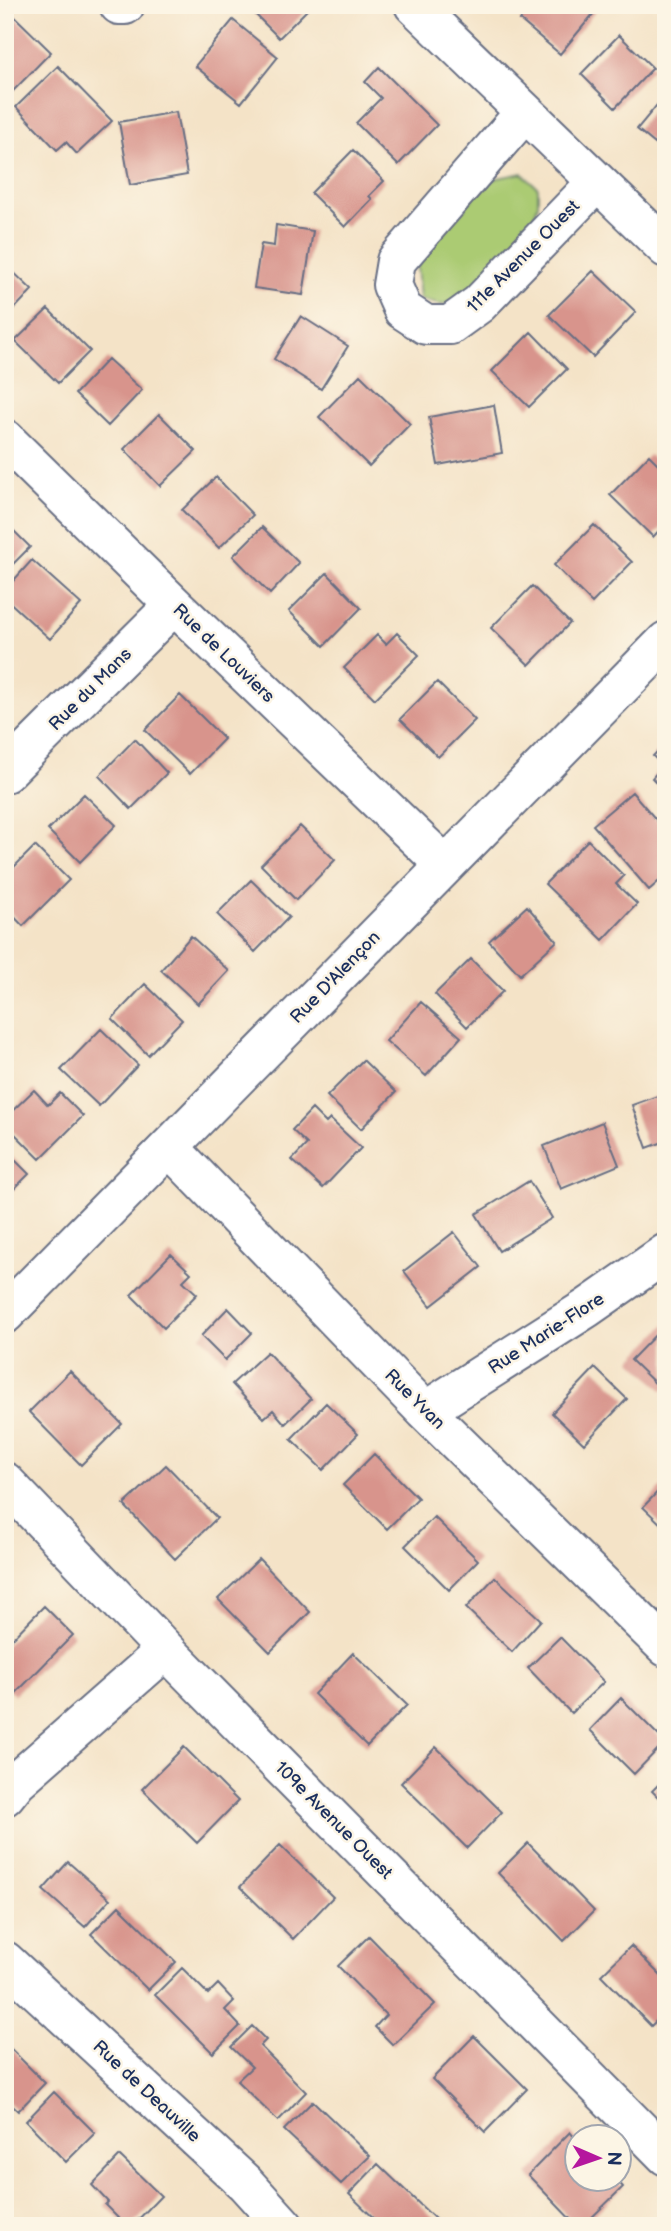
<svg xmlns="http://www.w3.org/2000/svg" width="671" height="2231" font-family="'Balsamiq Sans',sans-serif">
<rect width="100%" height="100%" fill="#fcf5e5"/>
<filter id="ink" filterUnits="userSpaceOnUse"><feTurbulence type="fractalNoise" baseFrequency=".0143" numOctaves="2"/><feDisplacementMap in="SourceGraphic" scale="14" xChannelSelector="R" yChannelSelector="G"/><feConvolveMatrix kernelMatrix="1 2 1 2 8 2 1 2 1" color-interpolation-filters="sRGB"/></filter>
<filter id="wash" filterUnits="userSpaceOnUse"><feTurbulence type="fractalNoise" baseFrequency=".00686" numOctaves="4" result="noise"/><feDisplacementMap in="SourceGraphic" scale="28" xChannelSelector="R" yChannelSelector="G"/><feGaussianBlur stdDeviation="1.57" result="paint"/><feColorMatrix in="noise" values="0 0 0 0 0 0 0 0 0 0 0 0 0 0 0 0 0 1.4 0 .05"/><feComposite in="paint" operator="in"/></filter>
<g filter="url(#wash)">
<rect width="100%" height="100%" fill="#f4e3c7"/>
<!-- green -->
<path fill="#abcb73" stroke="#637d68" stroke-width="2" d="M522,173L538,188V204L533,220L460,300L441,305L420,299L417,267L421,253L482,184L498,178Z"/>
<g id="blocks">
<!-- building -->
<path fill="#d8948c" d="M246,5H312L279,38Z
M532,5H597L599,7L560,54L520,20Z
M10,12L51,52L13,91L5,83V17Z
M233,20L278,57L241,103L195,66Z
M619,35L653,68L615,108L581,74Z
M58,66L112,121L77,154L66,142L57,150L16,107Z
M379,67L437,125L398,165L356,123L381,98L365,82Z
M666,94V153L637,129Z
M176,112L187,175L130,185L119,122Z
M353,150L384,181L369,196L372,199L345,227L311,193Z
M276,225L313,231L303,295L254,288L261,244L274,246Z
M5,264L32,290L5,319Z
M593,271L636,312L593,357L549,315Z
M48,309L90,351L58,383L15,341Z
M301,316L348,346L321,389L274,359Z
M531,332L567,369L529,407L492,371Z
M108,359L142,390L108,426L75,394Z
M360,375L410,424L369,466L319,417Z
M494,405L502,453L438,465L429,417Z
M159,414L196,451L160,486L124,449Z
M649,455L663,469L666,467V523L653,537L610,495Z
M216,477L253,515L219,548L182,510Z
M5,522L30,547L5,572Z
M594,525L632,562L592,603L554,565Z
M262,527L299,563L270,594L233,556Z
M32,560L81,604L50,639L5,598V590Z
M327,573L361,608L324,646L289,611Z
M532,586L570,623L529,665L491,628Z
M397,633L419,655L375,699L344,668L377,635L386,644Z
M437,682L475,720L438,757L400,719Z
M180,695L224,739L190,774L145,730Z
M135,739L167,773L131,809L99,776Z
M666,743V793L652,778L663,766L653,756Z
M632,792L666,831V875L649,890L593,825Z
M84,794L116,825L80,862L48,830Z
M300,826L335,860L296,900L261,865Z
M588,840L624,876L616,884L637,904L603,940L545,884Z
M35,846L69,880L23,926L5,907V876Z
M251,880L289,917L255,952L217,914Z
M527,906L557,941L520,975L489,941Z
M191,936L229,971L198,1004L161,970Z
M471,959L503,991L467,1027L435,994Z
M145,984L182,1020L148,1055L112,1019Z
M421,1002L461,1037L426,1076L386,1041Z
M101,1029L138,1065L99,1106L61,1070Z
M363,1060L396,1092L361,1129L327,1096Z
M34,1090L48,1105L60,1093L83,1116L40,1159L5,1124V1118Z
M666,1093V1141L647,1148L632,1105Z
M312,1109L326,1123L330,1119L361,1148L323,1188L292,1160L307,1144L292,1130Z
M602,1122L619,1165L561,1189L544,1146Z
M5,1150L29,1174L5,1198Z
M529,1181L552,1218L499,1251L476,1214Z
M454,1232L481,1267L431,1306L404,1271Z
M171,1254L191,1273L183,1281L197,1294L164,1328L131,1295Z
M228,1308L252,1333L225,1360L201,1336Z
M666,1324V1389L663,1391L631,1360Z
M267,1352L311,1399L285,1424L273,1410L264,1418L232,1384Z
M595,1368L627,1399L584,1444L552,1413Z
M70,1371L122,1424L81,1465L29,1412Z
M326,1403L358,1434L323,1470L291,1439Z
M374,1454L418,1498L387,1529L343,1485Z
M166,1465L217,1518L175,1559L124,1505Z
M666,1483V1529L643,1507Z
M434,1517L478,1560L449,1590L405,1546Z
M259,1559L310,1612L270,1652L218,1599Z
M495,1577L541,1620L512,1652L466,1608Z
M44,1606L73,1635L14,1695L5,1687V1646Z
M560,1637L604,1682L571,1713L528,1668Z
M353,1653L407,1705L367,1746L314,1694Z
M621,1698L665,1742L634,1774L590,1730Z
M184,1747L238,1801L197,1843L142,1789Z
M436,1747L502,1812L467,1848L401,1783Z
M666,1777V1805L652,1791Z
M528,1843L594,1911L564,1941L498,1873Z
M280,1845L333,1897L293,1939L240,1887Z
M68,1862L110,1899L85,1927L43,1890Z
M119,1906L176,1962L148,1990L91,1934Z
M369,1936L435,2004L393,2045L375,2027L386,2015L338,1966Z
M631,1946L666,1981V2011L651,2026L601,1975Z
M182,1968L208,1994L218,1984L234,2001L225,2010L240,2026L213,2053L155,1995Z
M252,2026L266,2040L260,2046L306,2092L278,2121L237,2081L252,2067L231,2047Z
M474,2036L527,2089L485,2132L432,2079Z
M5,2043L45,2083L18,2111L5,2099Z
M54,2092L95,2133L66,2162L26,2121Z
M313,2101L370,2156L341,2184L284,2130Z
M570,2132L576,2139V2178H615L623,2187L583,2226H577L528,2175Z
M120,2156L161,2196L132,2226H126L105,2205L108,2202L92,2185Z
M378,2164L436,2220L430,2226H382L349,2194Z"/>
</g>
</g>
<g filter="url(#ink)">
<use href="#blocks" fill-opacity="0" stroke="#676e83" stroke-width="2"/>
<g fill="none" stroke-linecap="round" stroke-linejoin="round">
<!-- minor casing -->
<g stroke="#676e83" stroke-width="42">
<path id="minor" d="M119,5H125
M414,5L666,248
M525,112L396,261L392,285L403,310L426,325H450L479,304L597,182
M5,439L174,605L445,865
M5,773L174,605
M169,1147L425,1411L666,1647
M5,1314L666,641
M425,1411L587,1308L666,1253
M5,1482L166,1650L666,2156
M5,1796L17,1781L166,1650
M5,1961L245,2183L284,2226"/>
</g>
<!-- minor -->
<use href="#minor" stroke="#fff" stroke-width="38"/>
</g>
</g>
<g text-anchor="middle" stroke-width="5" stroke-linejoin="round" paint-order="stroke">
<!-- street labels -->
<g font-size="18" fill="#1b2f5e" stroke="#fcf5e5">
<text transform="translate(523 256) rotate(-45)" y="6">111e Avenue Ouest</text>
<text transform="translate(224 653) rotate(44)" y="6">Rue de Louviers</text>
<text transform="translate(90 689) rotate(-45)" y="6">Rue du Mans</text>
<text transform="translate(335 977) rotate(-46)" y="6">Rue D'Alençon</text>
<text transform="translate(546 1333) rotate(-33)" y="6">Rue Marie-Flore</text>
<text transform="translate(415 1399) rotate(45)" y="6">Rue Yvan</text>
<text transform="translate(334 1820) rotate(45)" y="6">109e Avenue Ouest</text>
<text transform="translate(147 2091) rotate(43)" y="6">Rue de Deauville</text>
</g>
</g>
<!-- margin -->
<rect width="671" height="2231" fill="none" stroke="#fcf5e5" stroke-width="28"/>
<!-- north arrow -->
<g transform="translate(598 2158) rotate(92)"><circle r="33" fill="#fcf5e5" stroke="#a2a6af" stroke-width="2"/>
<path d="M0-5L12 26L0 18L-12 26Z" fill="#b5179e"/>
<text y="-10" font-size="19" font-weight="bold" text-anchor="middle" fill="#1b2f5e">N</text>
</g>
</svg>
